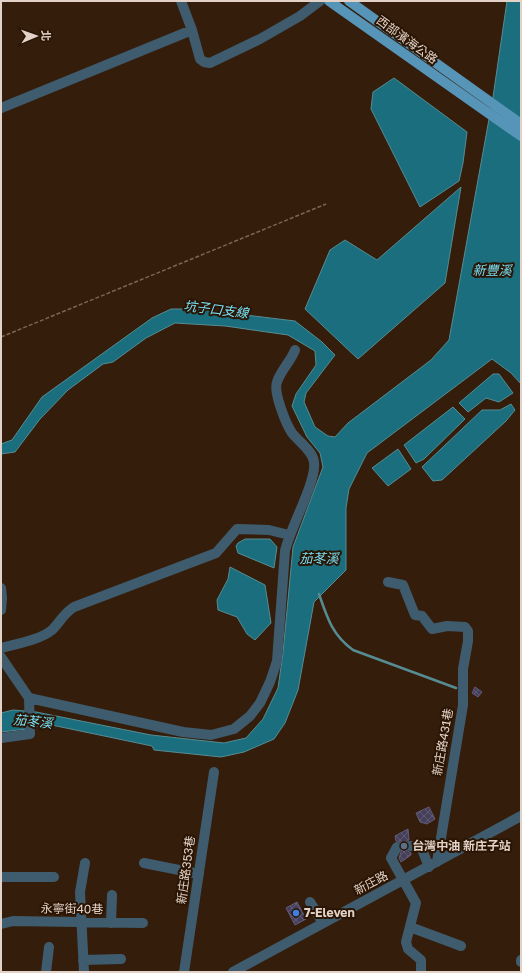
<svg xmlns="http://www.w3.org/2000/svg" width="522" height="973" font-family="'Golos Text','Noto Sans TC',sans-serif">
<defs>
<pattern id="building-cross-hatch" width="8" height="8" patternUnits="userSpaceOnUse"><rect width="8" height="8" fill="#453f5b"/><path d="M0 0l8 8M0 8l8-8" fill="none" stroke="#605a71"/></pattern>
</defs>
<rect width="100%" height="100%" fill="#351d0b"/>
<!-- water -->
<path fill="#1a6e7d" stroke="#568c93" d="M507,1H521V384L511,373L492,359L367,453L349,489L346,508V570L314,602L298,690L285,723L274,739L244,752L221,757L154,750L152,746L42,723L35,728L1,732V713L13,710L36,712L151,735L224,743L246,738L263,719L278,688L283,653L293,547L323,467L320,453L307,437L292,406L296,394L316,365L315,351L288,335L225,326L175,323L146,338L113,362L103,364L68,390L40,419L15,452L1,454V444L12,440L42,397L152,318L171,309H196L295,321L322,342L335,355L306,393L304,402L315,427L328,436L335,437L348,423L431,360L449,340L493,97Z
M394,78L467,132L463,163L459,181L420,207L371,109L373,92Z
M461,187L445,283L358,359L305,309L330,250L345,240L377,260Z
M493,374H499L513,393L499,402L486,398L468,412L459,403Z
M511,404L515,410L506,421L442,480L433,481L422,467L482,410H500Z
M453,407L465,419L424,459L416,463L404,445Z
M398,449L411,469L388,486L372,468Z
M245,539H270L277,547L274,568L238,553L236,546L238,543Z
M230,567L265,585L271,623L255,640L247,634L237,617L218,610L217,600L228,579Z"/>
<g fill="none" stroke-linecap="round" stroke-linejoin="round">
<!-- stream -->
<path stroke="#568c93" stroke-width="2.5" d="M319,594C327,617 332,635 353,650L456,688"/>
</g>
<!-- building -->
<path fill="url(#building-cross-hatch)" stroke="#615b79" d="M475,687L482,692L478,697L472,693Z
M429,807L435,819L427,824L420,822L416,813Z
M408,829L409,840L405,842L404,846V849L411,853V855L401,862L399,858L403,846L400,842L396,841L395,836Z
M297,902L306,919L295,925L286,908Z"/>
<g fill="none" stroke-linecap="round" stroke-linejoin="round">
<!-- path -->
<path stroke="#7a6556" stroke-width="1.5" stroke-dasharray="4 2" stroke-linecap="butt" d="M1,337L326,204"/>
<!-- minor -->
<path stroke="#3f5c6e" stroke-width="10" d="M181,1L192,30L200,59L204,62L210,63L260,39L300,16L320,1
M1,108L192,30
M388,582L403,585L415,615L422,616L432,629L447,626L465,627L468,631V641L463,669V705L437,862
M1,588L2,598L1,610
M1,648C16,644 40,640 52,630C60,622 64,613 74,607L216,553L237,529L269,530L289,535
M1,657L29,698L183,732L211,735L234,729L250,716L260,703L270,682L277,661L285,551C290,528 317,481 314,462C313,451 299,442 292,433C286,424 273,392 277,382C281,370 291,361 295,350
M1,738L30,734L29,698
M410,846L421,847L429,867
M397,847L391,858L416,903L406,942L408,949L421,960V972
M144,863L199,874
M1,877H54
M310,902L323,923
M111,923L112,895
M1,924L13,921L143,923
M410,927L461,946
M83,960L121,959
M521,960V962
M46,972L49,947
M84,972L80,892L85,863
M184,972L214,772
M233,972L521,816"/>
<!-- major -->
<path stroke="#5694b8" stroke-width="10" d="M329,1L521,136
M349,1L521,124"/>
</g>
<!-- markers -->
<circle fill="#5c6f8a" stroke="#2a1403" stroke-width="1.5" cx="404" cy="846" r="4"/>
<circle fill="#3f7fe0" stroke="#2a1403" stroke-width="1.5" cx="296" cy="913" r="4"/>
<g text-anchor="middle" stroke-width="4" stroke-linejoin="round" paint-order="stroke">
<!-- street labels -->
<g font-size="12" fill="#e2d2c7" stroke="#2a1403">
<text transform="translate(407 40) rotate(36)" y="4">西部濱海公路</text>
<text transform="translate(443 742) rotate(-80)" y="4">新庄路431巷</text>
<text transform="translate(186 870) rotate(-82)" y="4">新庄路353巷</text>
<text transform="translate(371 883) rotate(-28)" y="4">新庄路</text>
<text transform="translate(72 909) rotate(1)" y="4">永寧街40巷</text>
</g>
<!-- poi labels -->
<g font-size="12" font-weight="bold" fill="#e2d2c7" stroke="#2a1403" text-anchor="start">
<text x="412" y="850">台灣中油 新庄子站</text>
<text x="304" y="917">7-Eleven</text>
</g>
<!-- water labels -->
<g font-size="13" font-style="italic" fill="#78e2f9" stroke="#2a1403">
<text x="492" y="275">新豐溪</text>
<text transform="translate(216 309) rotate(7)" y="5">坑子口支線</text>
<text x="319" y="563">茄苳溪</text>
<text transform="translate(33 721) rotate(6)" y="5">茄苳溪</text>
</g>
</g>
<!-- border -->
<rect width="522" height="973" fill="none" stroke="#e2d2c7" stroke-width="4"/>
<!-- north arrow -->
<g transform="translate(36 36) rotate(88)" stroke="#2a1403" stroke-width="3" paint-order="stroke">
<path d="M0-3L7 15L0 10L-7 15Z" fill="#e2d2c7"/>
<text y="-6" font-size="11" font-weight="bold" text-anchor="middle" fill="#e2d2c7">北</text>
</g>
</svg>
